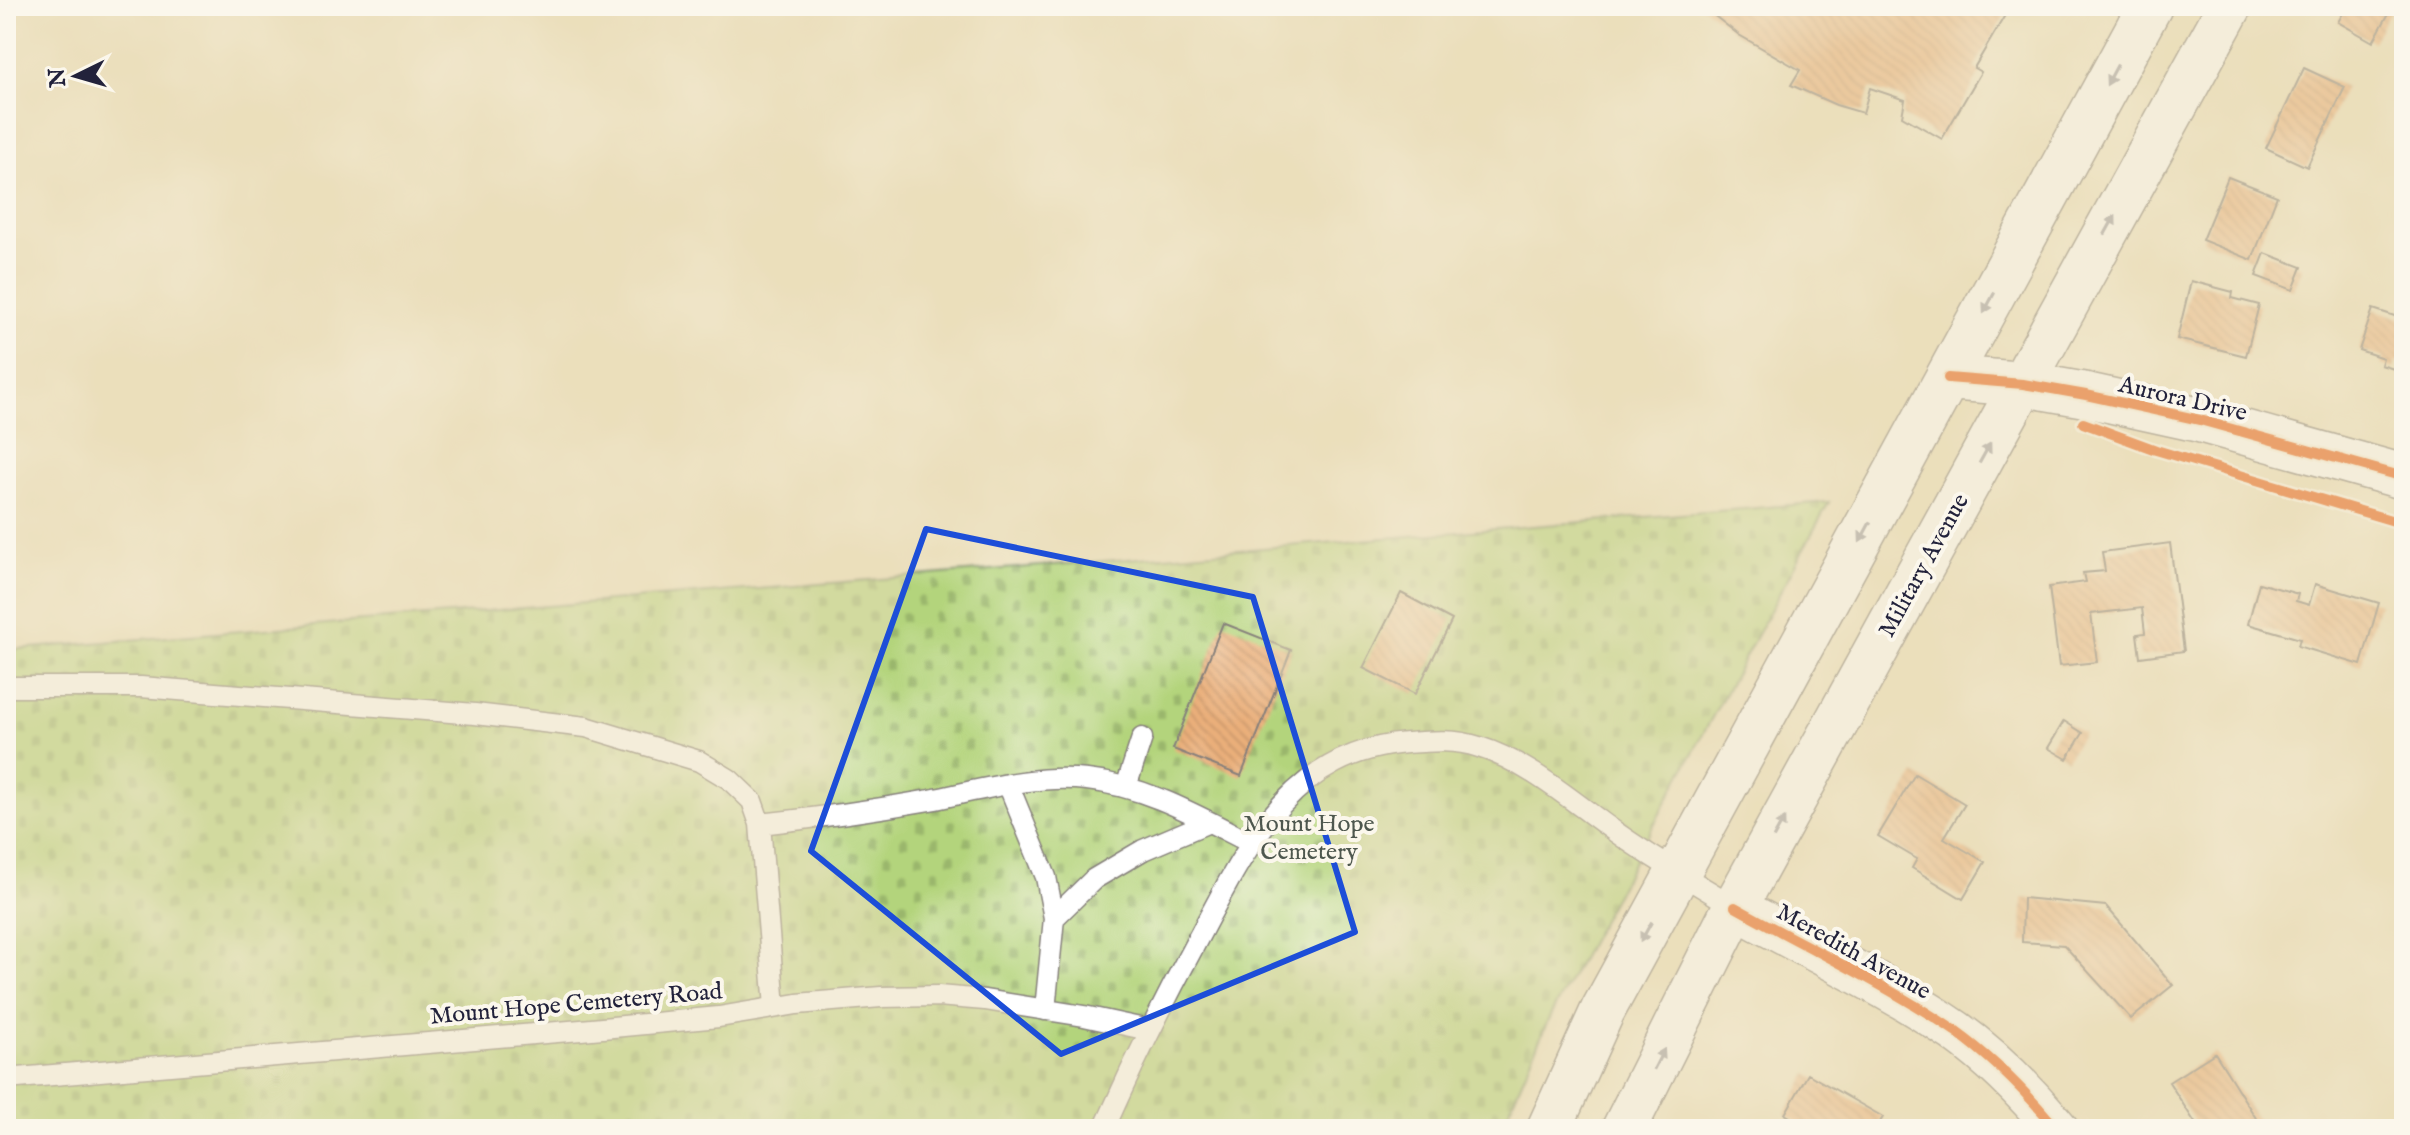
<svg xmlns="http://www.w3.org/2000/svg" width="2410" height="1135" font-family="'IM FELL English',serif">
<defs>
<pattern id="cemetery-stones" width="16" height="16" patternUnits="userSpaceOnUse" patternTransform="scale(2)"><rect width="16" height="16" fill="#b3d47c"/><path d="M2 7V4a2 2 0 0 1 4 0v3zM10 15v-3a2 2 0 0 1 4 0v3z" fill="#9ab66c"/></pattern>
<pattern id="building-back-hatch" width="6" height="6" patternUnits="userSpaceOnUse" patternTransform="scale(2)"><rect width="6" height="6" fill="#eaaf7a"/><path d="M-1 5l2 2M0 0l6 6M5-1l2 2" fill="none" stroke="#c8966a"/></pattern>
</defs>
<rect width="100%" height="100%" fill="#fbf7ec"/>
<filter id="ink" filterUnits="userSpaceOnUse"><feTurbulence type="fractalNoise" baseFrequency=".0125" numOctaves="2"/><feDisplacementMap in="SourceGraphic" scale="16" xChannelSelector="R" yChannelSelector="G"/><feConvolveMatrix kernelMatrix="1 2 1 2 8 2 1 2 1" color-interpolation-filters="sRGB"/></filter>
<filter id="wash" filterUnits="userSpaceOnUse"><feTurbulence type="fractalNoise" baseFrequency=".006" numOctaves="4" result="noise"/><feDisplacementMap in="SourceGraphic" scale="32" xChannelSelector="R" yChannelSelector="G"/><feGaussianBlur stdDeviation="1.8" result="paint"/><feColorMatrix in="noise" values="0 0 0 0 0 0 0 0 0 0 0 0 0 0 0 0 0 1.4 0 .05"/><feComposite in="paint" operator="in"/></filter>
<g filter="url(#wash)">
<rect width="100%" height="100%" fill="#ebdfbb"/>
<!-- cemetery -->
<path fill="url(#cemetery-stones)" stroke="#6a7b5c" stroke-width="2" d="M1829,502L1550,1016L1501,1129H6V650Z"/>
<g id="blocks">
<!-- building -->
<path fill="url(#building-back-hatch)" d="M1702,6H2020L2015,14L2008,10L1974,68L1981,72L1942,139L1902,116L1905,100L1870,88L1863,113L1836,105L1791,85L1800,70L1739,35Z
M2347,6H2393L2373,42L2338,22Z
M2304,68L2345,87L2307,167L2266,148Z
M2228,177L2277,196L2252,260L2202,240Z
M2265,253L2302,267L2293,290L2256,276Z
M2191,281L2233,292L2232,298L2259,305L2246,356L2177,339Z
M2373,309L2404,319V364L2396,361L2394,369L2381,365L2383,358L2359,350Z
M2170,543L2184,651L2140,657L2137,634L2145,633L2142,608L2091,614L2097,662L2059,666L2049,587L2085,582L2083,573L2105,571L2102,552Z
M2259,583L2298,594L2296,601L2309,605L2315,584L2379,603L2361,665L2298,646L2300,639L2248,624Z
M1401,593L1452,620L1415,694L1363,668Z
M1223,623L1291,650L1241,776L1173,749Z
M2064,721L2083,733L2067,759L2048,748Z
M1915,774L1965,804L1944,838L1985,862L1963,899L1912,868L1917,859L1878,836Z
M2023,898L2106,906L2173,985L2131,1019L2064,945L2022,942Z
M2215,1053L2259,1123L2250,1129H2199L2169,1082Z
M1808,1074L1883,1117L1876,1129H1810L1785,1114Z"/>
</g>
</g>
<g filter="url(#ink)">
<use href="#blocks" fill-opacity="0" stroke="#86807b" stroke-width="2"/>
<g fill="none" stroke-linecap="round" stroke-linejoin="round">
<!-- lane casing -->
<g stroke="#86807b" stroke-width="23">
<path id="lane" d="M6,687H141L475,714L586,727L699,761L729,779L752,801L760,824L775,1007
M1008,784L1046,877L1054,918
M1126,787L1142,738
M760,824C817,818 873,810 930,800C981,790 1034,774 1087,780C1146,786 1199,817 1251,843
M1045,1010L1054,918L1094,879L1143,850L1209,822
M6,1079L581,1030L719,1017L797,1004L881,997L938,996L985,1000L1084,1016L1149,1030
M1104,1129C1132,1066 1162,1005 1195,944C1244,852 1288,752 1407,743C1432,741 1455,739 1479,747C1530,763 1574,803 1617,833C1655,860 1696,883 1735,907"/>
</g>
<!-- street casing -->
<g stroke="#86807b" stroke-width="45">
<path id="street" d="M1735,907C1808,948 1886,984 1955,1031C1994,1059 2027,1093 2057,1129"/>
</g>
<!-- secondary casing -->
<g stroke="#86807b" stroke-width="47">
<path id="secondary" d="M1948,378L2023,384L2086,395L2200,420L2404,477"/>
</g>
<!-- primary casing -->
<g stroke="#86807b" stroke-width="47">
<path id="primary" d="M1549,1129L1603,1010L2150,6
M1624,1129L1735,907L2230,6"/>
</g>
<!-- lane -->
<use href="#lane" stroke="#fff" stroke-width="20"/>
<!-- street -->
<use href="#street" stroke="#fff" stroke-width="42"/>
<!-- secondary -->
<use href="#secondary" stroke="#fff" stroke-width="44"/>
<!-- primary -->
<use href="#primary" stroke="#fff" stroke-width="44"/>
<!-- cycleway casing -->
<g stroke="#fbf7ec" stroke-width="15">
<path id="cycleway" d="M1948,378L2023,384L2086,395L2200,420L2404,477
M2083,423L2156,450L2404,524
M1735,907C1808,948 1886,984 1955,1031C1994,1059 2027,1093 2057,1129"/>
</g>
<!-- cycleway -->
<use href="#cycleway" stroke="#e8590c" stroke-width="10"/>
</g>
<!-- one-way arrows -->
<defs><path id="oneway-solid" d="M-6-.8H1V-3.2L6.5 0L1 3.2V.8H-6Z" transform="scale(2)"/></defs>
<g fill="#9c9ca7">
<use href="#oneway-solid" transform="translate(2112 75) rotate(118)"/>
<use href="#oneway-solid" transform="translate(2110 225) rotate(-61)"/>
<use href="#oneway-solid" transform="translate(1989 303) rotate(118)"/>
<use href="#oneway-solid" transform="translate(1985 453) rotate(-61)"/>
<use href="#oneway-solid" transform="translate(1865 532) rotate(118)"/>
<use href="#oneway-solid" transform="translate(1779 828) rotate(-61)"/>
<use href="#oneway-solid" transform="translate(1646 932) rotate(119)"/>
<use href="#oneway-solid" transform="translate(1659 1059) rotate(-63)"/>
</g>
</g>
<!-- marked area -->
<path d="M0 0H2410V1135H0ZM926,529L1253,597L1355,932L1061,1054L811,851Z" fill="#ebdfbb" fill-opacity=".55" fill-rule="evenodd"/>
<path fill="none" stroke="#1d4ed8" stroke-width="6" stroke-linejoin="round" d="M926,529L1253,597L1355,932L1061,1054L811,851Z"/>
<g text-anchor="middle" stroke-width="8" stroke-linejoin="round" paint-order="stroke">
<!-- street labels -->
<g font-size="24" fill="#22223b" stroke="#fbf7ec">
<text transform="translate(2183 398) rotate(13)" y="8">Aurora Drive</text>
<text transform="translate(1923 565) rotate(-61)" y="8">Military Avenue</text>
<text transform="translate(1854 951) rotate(29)" y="8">Meredith Avenue</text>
<text transform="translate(576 1003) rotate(-5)" y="8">Mount Hope Cemetery Road</text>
</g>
<!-- park labels -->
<g font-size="24" fill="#4e574e" stroke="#fbf7ec">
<text x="1309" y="831">Mount Hope<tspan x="1309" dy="28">Cemetery</tspan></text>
</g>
</g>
<!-- margin -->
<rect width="2410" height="1135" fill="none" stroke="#fbf7ec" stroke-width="32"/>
<!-- north arrow -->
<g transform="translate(76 76) rotate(265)" stroke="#fbf7ec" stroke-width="6" paint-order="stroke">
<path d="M0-6L14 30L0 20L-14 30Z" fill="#22223b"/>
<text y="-12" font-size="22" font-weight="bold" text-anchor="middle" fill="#22223b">N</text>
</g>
</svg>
